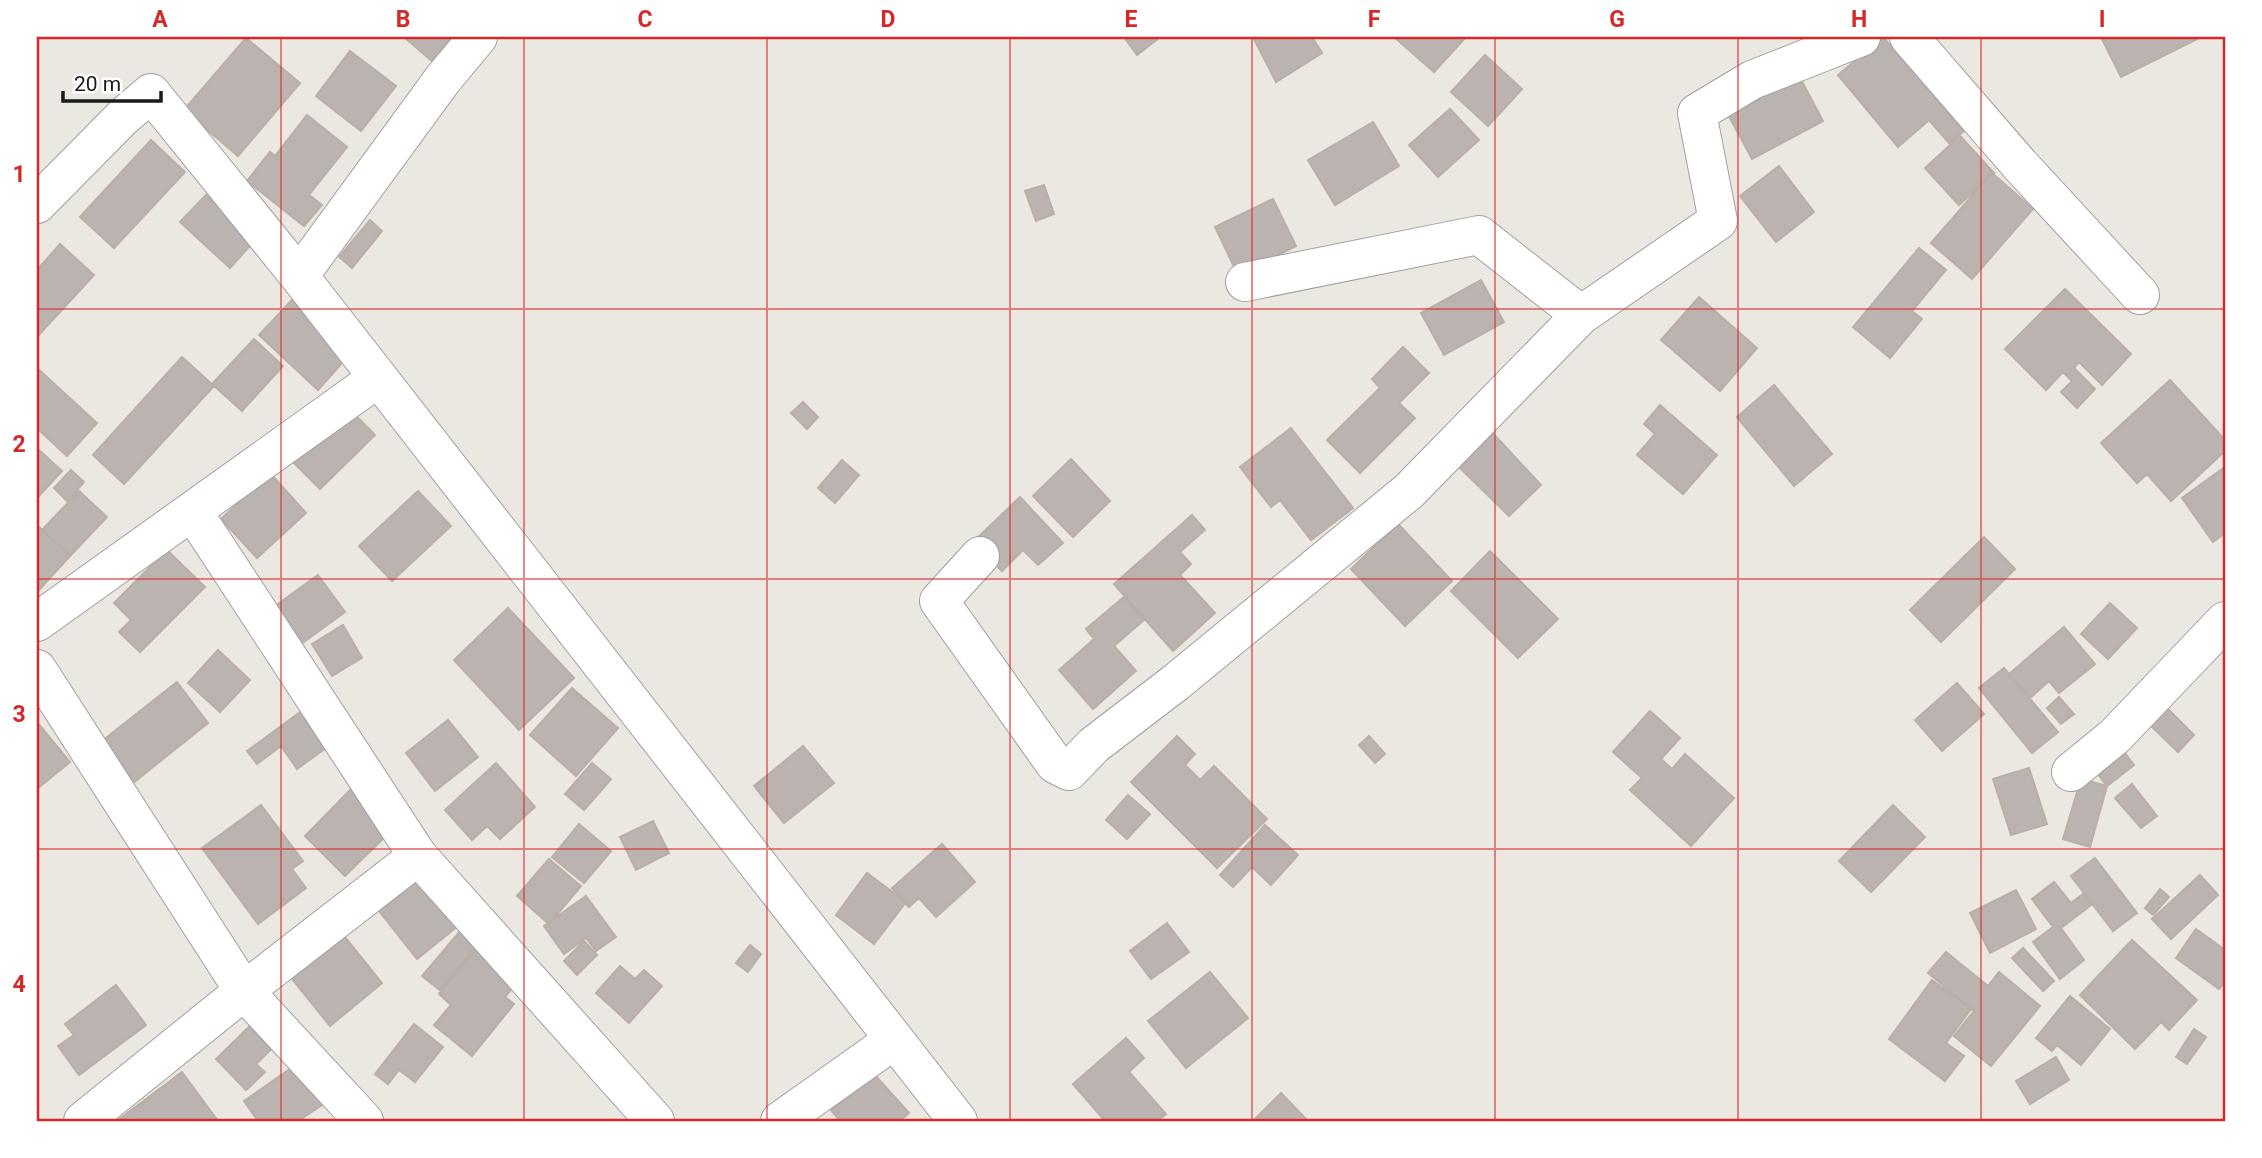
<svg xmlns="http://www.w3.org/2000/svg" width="2262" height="1158" font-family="Roboto,sans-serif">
<rect width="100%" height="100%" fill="#ebe7e1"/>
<!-- building -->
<path fill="#bbb3af" stroke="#bbaea6" stroke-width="2" d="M404,37H453L432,61Z
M1124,37H1160L1137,55Z
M1253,37H1312L1322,53L1276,82Z
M1394,37H1466L1434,72Z
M1883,37L1964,131L1949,143L1929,120L1898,147L1838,75Z
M2101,37H2201L2121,77Z
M246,38L300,83L238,156L184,110Z
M350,51L396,86L361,131L316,96Z
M1485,55L1522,89L1488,126L1451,92Z
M1797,72L1823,121L1752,159L1726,111Z
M1450,109L1479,140L1438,177L1409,145Z
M307,115L347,147L309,195L322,205L304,226L247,181L270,152L275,156Z
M1373,122L1399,166L1335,205L1308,160Z
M1960,136L1994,173L1959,205L1925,168Z
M151,140L185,172L114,248L80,217Z
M1779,166L1814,212L1776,242L1740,196Z
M1992,173L2033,209L1972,279L1931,243Z
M1044,185L1054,214L1036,221L1025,191Z
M206,195L255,240L230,268L180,222Z
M1273,199L1296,246L1238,275L1215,227Z
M370,220L382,231L352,268L339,257Z
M60,244L94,275L37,337V270Z
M1919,248L1946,270L1912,311L1922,319L1890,358L1853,327Z
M1481,280L1504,322L1444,355L1421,313Z
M2065,289L2131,354L2102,385L2079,362L2074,368L2095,389L2077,408L2061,392L2072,381L2063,372L2046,390L2005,349Z
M1699,297L1757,348L1720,391L1661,340Z
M293,299L351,353L318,390L259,335Z
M254,339L283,366L242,411L212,384Z
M1403,347L1429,373L1399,403L1415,418L1360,473L1327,440L1380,388L1372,379Z
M182,357L214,386L124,484L93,455Z
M37,368L97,423L67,456L37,428Z
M2170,380L2225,440V451L2171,501L2147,474L2137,483L2101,443Z
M1774,385L1832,454L1794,486L1737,417Z
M803,402L818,417L807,429L791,413Z
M1660,405L1717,455L1683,494L1637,455L1655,434L1644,424Z
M348,408L375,435L320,489L293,462Z
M1291,428L1353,508L1311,540L1280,500L1271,507L1240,467Z
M1488,428L1541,485L1509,516L1455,463Z
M39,450L62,471L38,497L37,453Z
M1071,459L1110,501L1073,537L1033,496Z
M842,460L859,475L835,503L818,488Z
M2225,467V533L2213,542L2182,498Z
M71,470L84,482L67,501L54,488Z
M270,473L306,513L257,558L221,519Z
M79,491L107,517L70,556L42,530Z
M418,491L451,526L392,581L359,546Z
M1020,497L1063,543L1038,565L1023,550L1002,571L974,541Z
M1192,515L1205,530L1180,552L1191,564L1180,575L1215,613L1173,651L1114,584Z
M1398,524L1452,581L1405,626L1351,569Z
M37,525L70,556L38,591L37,590Z
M1984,537L2015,569L1941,642L1910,610Z
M167,550L205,587L140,652L119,632L131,620L114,603Z
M1490,551L1558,619L1518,658L1451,591Z
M318,575L345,612L301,644L274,607Z
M1124,597L1144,620L1114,646L1136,671L1093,709L1059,670L1094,639L1086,629Z
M2110,603L2137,628L2108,659L2081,634Z
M508,608L574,678L519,730L454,660Z
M343,625L362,658L332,676L312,644Z
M2064,627L2095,664L2059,693L2049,681L2030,698L2009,674Z
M218,650L250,680L220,712L188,683Z
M2004,668L2058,732L2032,753L1979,688Z
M177,682L208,723L133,783L101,742Z
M1957,683L1984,714L1942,751L1915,720Z
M572,688L618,728L576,776L530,735Z
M2059,697L2074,714L2061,724L2047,708Z
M314,702L341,737L297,769L281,746L257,764L247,751Z
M2166,707L2194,735L2178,752L2149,724Z
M1650,711L1680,738L1661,759L1672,769L1685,754L1734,798L1691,846L1630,790L1642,778L1613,752Z
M448,720L478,757L435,791L406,753Z
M37,722L70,762L37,789Z
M2111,735L2134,765L2107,786L2084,756Z
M1177,736L1195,754L1185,765L1200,780L1214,766L1267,819L1217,868L1131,782Z
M1369,736L1385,754L1375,763L1359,745Z
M803,746L834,783L784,823L754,786Z
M496,763L535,807L500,839L487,826L472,840L445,810Z
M592,763L611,779L584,810L565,794Z
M2029,768L2047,824L2011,835L1993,779Z
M2081,779L2107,786L2090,847L2063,839Z
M356,784L397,825L345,876L305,836Z
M2132,784L2157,816L2141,828L2115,798Z
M1128,795L1150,814L1127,839L1106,820Z
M261,805L303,861L292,869L306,888L258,924L202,848Z
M1893,805L1925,837L1871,892L1839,861Z
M653,821L669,853L636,870L620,837Z
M579,824L611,851L584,883L552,857Z
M1265,825L1298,855L1271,885L1252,867L1233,887L1220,875Z
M942,844L975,882L936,917L919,898L909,907L892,888Z
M2095,858L2137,913L2113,931L2071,876Z
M549,859L581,886L549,924L517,896Z
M436,864L475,912L417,959L379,911Z
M867,873L906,902L874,944L836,915Z
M2200,875L2218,895L2171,939L2152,919Z
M2054,882L2071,903L2083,894L2091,905L2061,928L2084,960L2060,979L2033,942L2053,927L2032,899Z
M2160,889L2169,897L2153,915L2145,908Z
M2016,890L2036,929L1990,953L1970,913Z
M586,896L616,937L596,951L586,938L564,954L544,926Z
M472,917L489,931L440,990L422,976Z
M1167,923L1189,952L1151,979L1130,951Z
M2196,929L2225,950V981L2219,989L2176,958Z
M340,931L382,983L330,1026L288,974Z
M486,937L527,970L505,997L514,1004L472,1056L434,1025L451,1005L439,994Z
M2132,940L2197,1000L2169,1030L2161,1022L2135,1049L2080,995Z
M584,941L597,955L577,975L564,961Z
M750,945L761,954L748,972L736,963Z
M2023,948L2054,981L2043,991L2012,958Z
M1946,952L1988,986L1999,972L2040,1006L1991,1066L1954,1036L1974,1011L1928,973Z
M620,966L635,979L644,970L662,986L629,1023L596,993Z
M1210,972L1248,1018L1186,1068L1148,1021Z
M1932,980L1971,1009L1946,1043L1964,1056L1945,1081L1889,1039Z
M116,985L146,1025L79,1075L58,1046L74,1035L65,1024Z
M2070,996L2110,1029L2081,1065L2057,1045L2052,1051L2036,1038Z
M263,1013L285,1036L256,1064L265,1072L246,1090L216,1059Z
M414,1024L443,1047L415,1082L399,1070L388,1084L375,1074Z
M2194,1029L2206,1037L2187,1064L2176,1057Z
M1126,1038L1144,1058L1129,1072L1166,1114L1157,1121H1105L1073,1084Z
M2056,1057L2069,1080L2030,1104L2016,1081Z
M303,1060L331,1099L298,1121H258L244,1101Z
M182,1072L218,1121H117Z
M873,1073L909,1113L900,1121H840L831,1110Z
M1281,1093L1308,1121H1253Z"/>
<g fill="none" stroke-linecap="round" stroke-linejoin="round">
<!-- street casing -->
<g stroke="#9f9f9f" stroke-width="40">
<path id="street" d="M1909,37L2020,165L2140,295
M37,204L123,117L151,93L299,276L958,1121
M299,276L443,79L478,37
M1245,282L1479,235L1581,315
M193,512L418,856
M980,556L939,601L1055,764L1069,771L1094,745L1175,683L1409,491L1581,315L1718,221L1697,113L1752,80L1861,37
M37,622L378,378
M37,669L244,991L364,1121
M2071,772L2115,736L2225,621
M83,1121L244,991L418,856L655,1121
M780,1121L894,1040"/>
</g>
<!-- street -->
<use href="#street" stroke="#fff" stroke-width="38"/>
</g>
<!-- grid -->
<path fill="none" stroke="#d62828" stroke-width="2" stroke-opacity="0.55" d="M281,37V1121M524,37V1121M767,37V1121M1010,37V1121M1252,37V1121M1495,37V1121M1738,37V1121M1981,37V1121M37,309H2225M37,579H2225M37,849H2225"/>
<!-- border -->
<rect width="2262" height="1158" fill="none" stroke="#ffffff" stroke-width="77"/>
<!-- scale -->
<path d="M63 91v10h98v-10" fill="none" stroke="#1b1b1b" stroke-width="3.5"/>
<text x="74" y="91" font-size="21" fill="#1b1b1b" stroke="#ffffff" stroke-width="5" paint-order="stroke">20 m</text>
<rect x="38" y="38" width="2186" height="1082" fill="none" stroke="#d62828" stroke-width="2.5"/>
<g font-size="23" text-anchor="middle" font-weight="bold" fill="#d62828">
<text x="160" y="27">A</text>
<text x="403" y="27">B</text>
<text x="645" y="27">C</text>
<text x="888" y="27">D</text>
<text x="1131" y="27">E</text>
<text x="1374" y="27">F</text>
<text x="1617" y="27">G</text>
<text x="1859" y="27">H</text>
<text x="2102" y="27">I</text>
<text x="19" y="182">1</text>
<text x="19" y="452">2</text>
<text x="19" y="722">3</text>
<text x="19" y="992">4</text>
</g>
</svg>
